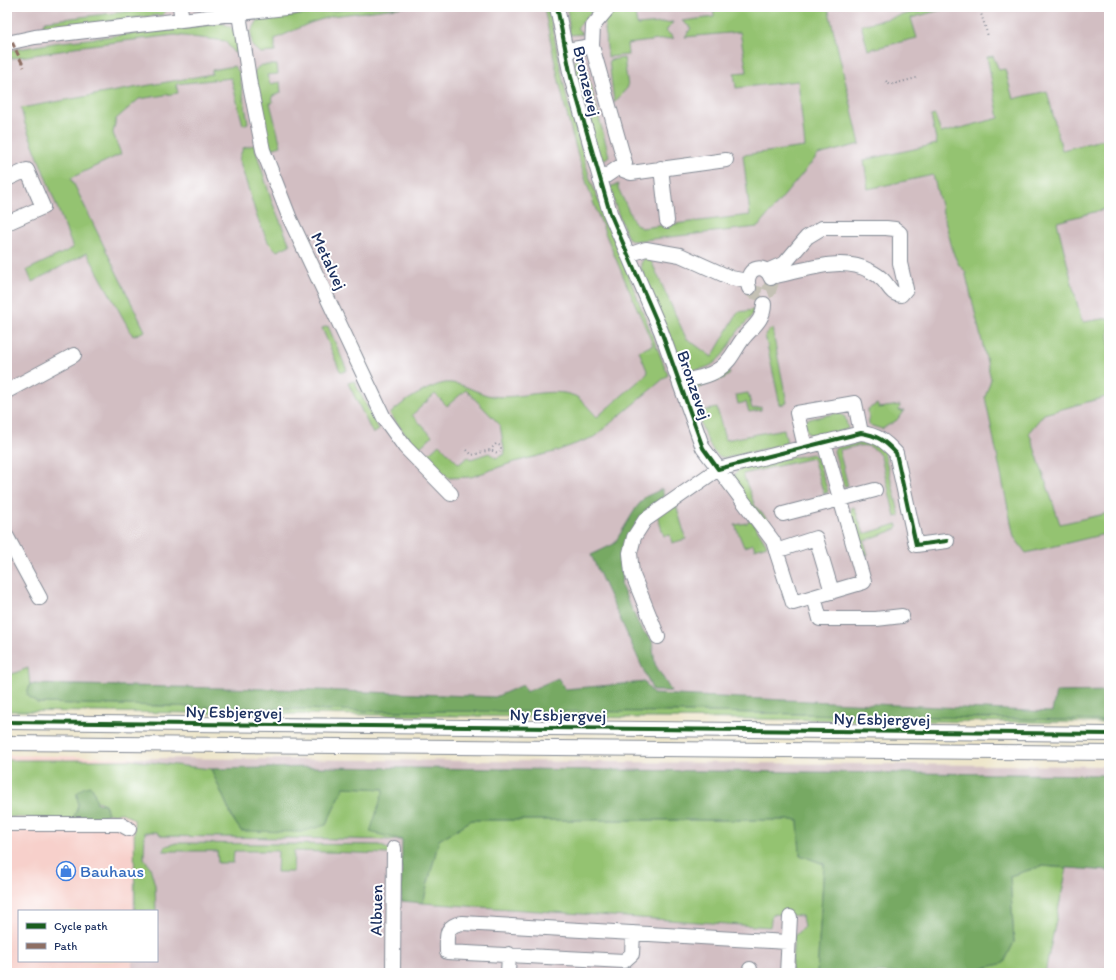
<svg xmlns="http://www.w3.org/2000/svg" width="1116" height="980" font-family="Itim,sans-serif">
<rect width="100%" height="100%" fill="#fff"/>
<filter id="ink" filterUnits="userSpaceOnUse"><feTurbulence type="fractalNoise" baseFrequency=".025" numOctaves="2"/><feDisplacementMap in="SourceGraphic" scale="8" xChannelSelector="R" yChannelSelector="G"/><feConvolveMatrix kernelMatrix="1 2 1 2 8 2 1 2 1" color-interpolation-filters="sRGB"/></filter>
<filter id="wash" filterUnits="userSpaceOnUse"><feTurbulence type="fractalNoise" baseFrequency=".012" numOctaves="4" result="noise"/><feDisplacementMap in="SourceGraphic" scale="16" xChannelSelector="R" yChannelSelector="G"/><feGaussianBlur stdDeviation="0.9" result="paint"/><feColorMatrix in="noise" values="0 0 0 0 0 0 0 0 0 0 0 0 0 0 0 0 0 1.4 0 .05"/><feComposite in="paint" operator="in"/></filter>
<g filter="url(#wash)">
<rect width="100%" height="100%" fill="#eee6cb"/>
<!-- built -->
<path fill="#f7d0cb" d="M7,755L135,758L133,911H19V961H132V973H7Z"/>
<!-- industrial -->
<path fill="#d2bec2" d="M7,7H1109V714L653,694L645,682L565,689L558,678L525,692L522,686L495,697L318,690L30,684L7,694Z
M135,758L1109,766V973H132V961H157V911H133Z"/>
<!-- green -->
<path fill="#94c371" stroke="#587968" d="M165,7L166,10L163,15L49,28L44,27L43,24L46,21Z
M364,7H405L332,16L310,23L275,39V52L260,53L252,46L251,32L258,20Z
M544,7H548L567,99L590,179L668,375L594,437L554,452L514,462L471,477L449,478L426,458L427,455L439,444L459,464L468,457L471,459L489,453L496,458L505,454L500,425L466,390L447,406L435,394L412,415L432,436L419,448H416L390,414C402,402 428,386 445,383C461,381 477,394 492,396C518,400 551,386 575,396C582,399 591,411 597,417L648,373L639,351L653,345C632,296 610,248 592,199C570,136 556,72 544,7Z
M567,7H596L577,28L583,34L570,35Z
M615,7H637L634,8L637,25L673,22L666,31L674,38L627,44L628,55L608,57L604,20Z
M713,7H828L860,144L818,155L758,227L634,241L628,238L619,216L609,187L619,184L618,188L634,222L641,228L750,215L743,155L805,147L798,81L736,88L734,73L747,72L740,32L685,37L691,28L682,21L714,17Z
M937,7H952L911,18L917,38L868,50L861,25Z
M221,23C237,27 237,38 238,52L234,53L225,41L175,35L74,47L67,50L7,59V51L54,43Z
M993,56L999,70L1005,69L1013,99L1047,91L1062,150L1109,138V208L1057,222L1081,319L1083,322L1109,318V396L1044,414L1029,432L1060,524L1109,513V533L1026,553L1014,537L985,397L991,379L965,271L959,265L954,255L933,175L868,189L864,160L937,144L931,116L935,115L941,133L999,118L987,57Z
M624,58L628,87L614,103L609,60Z
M580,59L585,64L609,156L602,161L598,158L574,61Z
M262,65H277L278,74L267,75L270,84L280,82L281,93L272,96L273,102L270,103L281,146L271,149L265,134L254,72L258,67Z
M234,66L239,72L248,123L243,125L231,78L176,84L178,93L139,99L116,119L113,133L121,154L71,178L145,331L133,336L87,253L32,282L27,270L73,248L25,124L21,108L212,74V70Z
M254,145L272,202L290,245L277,251L268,242L257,217L239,159L243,148Z
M648,254L686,338L712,357L738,312L754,310C752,318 744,324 739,330C728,345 722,364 701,369C690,372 685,368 679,358L641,268V263Z
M328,326L347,370L343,372L340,371L322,328Z
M772,328L787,403L780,405L765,335Z
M729,372L730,374C720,383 706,382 695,391L703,411L717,408L725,440L784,429L787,443L726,458L718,456L714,452C706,440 684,392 700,383C709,378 720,377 729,372Z
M354,381L379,430L373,434L348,383Z
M748,393L752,409L761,407V410L749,412L746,402L738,404L736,395Z
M877,404L879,408L900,405L899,411L904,410L897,420L882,429L869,425L868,409Z
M838,413L845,417L848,429L815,437C806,435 806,428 804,420Z
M861,442L877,445L884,452L900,516L895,517L881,457C870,439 856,447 839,450L848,486H844L834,451L836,448Z
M812,454L817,457L828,492L824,494L813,458L743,474L755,506L772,524L777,534L773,541L732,480C733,476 736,472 739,470C754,462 794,458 812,454Z
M676,505L686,539L672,543L670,535L664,536L657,515Z
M854,507L864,534L897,524V529L864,541L868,555L864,554L851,514V508Z
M751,519L767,545L755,549L753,544L744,547L735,525L747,523Z
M28,668L30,684L27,695L37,703L370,711L711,712L1109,721V723L7,711V676Z
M7,760H130L211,769L233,819L241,831L326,825L344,787L384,789L402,840L162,836L157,832H145L144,858L150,867L155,885L156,911H135L134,819L122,813L108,814L105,804L77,793L78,806L73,820L7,817Z
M472,820H798L800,855L824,864L817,973H791L794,936L804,927L802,916L772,914L770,927L423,903L439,840Z
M176,843L379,845L388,849L390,854L294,851L293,872H277L278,851H234L233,863H218L217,851H163L166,846Z
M1042,866L1067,868L1045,973H964L1004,963L1014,942L1010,876Z"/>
<!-- forest -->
<path fill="#77a963" stroke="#496c60" d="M662,489L664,496L647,510L633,529L624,552L621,586L641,629L652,640L655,664L671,691H653L591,555L614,544L636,508L645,497Z
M558,678L565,689L645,682L653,694L1052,712L1056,692L1109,691V721L711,712L370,711L37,703L27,695L30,684L318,690L495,697L523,685L526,692Z
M313,767L1109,775V871L1042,866L1010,876L1014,942L1004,963L964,973H817L824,864L800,855L798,820H472L439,840L423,903L401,901L402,840L370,832L384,789L344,787L326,825L301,832L241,831L233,819L211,769Z
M89,786L93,788L97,803L105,804L108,814L99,818L73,820L78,806L77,793L83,788Z"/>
</g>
<g filter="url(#ink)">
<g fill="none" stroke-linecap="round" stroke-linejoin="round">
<!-- minor-tunnel -->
<path stroke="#c4c1b5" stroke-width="14" stroke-dasharray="14 7" stroke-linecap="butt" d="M749,288L753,292L761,294L769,291L772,282"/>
<!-- minor casing -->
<g stroke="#848a94" stroke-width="16">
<path id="minor" d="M180,7L182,20
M557,7L571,77L610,213L661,331L703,448L773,541L793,603L864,582L824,442
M239,14L250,85L263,150L290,219L384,418L405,447L451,494
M7,43L35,37L294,7
M566,50L592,46
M618,168L631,173L726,160
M661,168L667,221
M7,179L27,170L43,207L7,223
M600,180L625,163L592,46L593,26L609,7
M628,255L646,249L680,255L731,278L747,281
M767,271L785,263L807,237L822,228H886L895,229L900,233V263L906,289L901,295C891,295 889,286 883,280C880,277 874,273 870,271C841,255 802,271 771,277
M749,288C743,269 764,260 771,278
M680,381C693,379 708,377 719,369C731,361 734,351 742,340C751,328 764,321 764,304
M7,391L74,355
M805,447L797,413L855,403L861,433
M783,514L875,490
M7,537L40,598
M776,551L816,538L832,592
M814,597L820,619H876L902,616
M658,637L632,573L630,553L634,537L645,520L718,469L861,433C877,435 885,441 896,453L916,545L947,541
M7,722L1109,734
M7,743L1109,753
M7,824H120L129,829
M633,933L632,954L624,961L447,952C447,936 444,926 462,923L788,942
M750,969V973
M393,973L394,848
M508,973L509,954
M787,973L790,917"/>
</g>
<!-- path -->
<path stroke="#848a94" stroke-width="2" stroke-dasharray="1 3" stroke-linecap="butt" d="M979,7L988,36
M886,81L890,85L916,78
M467,450L472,455L490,450L498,453L501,450V446L496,444L490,450"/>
<!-- minor -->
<use href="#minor" stroke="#fff" stroke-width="14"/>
<!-- quiet -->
<path stroke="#8d6e63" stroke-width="3" stroke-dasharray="6 3" stroke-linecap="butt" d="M12,42L24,67"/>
<!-- cycleway casing -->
<g stroke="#fff" stroke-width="6">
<path id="cycleway" d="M557,7L571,77L610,213L661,331L703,448L718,469L861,433C877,435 885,441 896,453L916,545L947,541
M7,722L1109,734"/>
</g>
<!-- cycleway -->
<use href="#cycleway" stroke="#1b5e20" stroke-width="4"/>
</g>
</g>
<!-- icons -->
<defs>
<g id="shop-ring" transform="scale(1)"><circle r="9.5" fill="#fff" stroke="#3f7fe0" stroke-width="1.5"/><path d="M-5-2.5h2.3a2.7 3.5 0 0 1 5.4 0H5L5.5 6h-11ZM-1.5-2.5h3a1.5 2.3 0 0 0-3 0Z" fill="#3f7fe0"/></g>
</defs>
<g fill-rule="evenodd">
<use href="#shop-ring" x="66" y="871"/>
</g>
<g text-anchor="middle" stroke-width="4" stroke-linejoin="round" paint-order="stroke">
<!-- street labels -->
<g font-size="17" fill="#1b2f5e" stroke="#fff">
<text transform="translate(587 81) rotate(77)" y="6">Bronzevej</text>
<text transform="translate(329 261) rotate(65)" y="6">Metalvej</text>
<text transform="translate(694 385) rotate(71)" y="6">Bronzevej</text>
<text transform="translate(234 712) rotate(1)" y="6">Ny Esbjergvej</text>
<text transform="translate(558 715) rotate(1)" y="6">Ny Esbjergvej</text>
<text transform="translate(882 719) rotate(1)" y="6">Ny Esbjergvej</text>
<text transform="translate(376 910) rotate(-89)" y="6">Albuen</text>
</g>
<!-- shop labels -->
<g font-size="17" fill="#366cbe" stroke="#fff" text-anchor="start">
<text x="80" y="877">Bauhaus</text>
</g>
</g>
<!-- margin -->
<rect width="1116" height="980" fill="none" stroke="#fff" stroke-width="24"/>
<!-- legend -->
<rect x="18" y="910" width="140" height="52" fill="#ffffff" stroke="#a4acbf"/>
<rect x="26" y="923" width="20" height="6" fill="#1b5e20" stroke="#a4acbf"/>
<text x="54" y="930" font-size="12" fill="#1b2f5e">Cycle path</text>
<rect x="26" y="943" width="20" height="6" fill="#8d6e63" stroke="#a4acbf"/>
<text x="54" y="950" font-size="12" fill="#1b2f5e">Path</text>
</svg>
